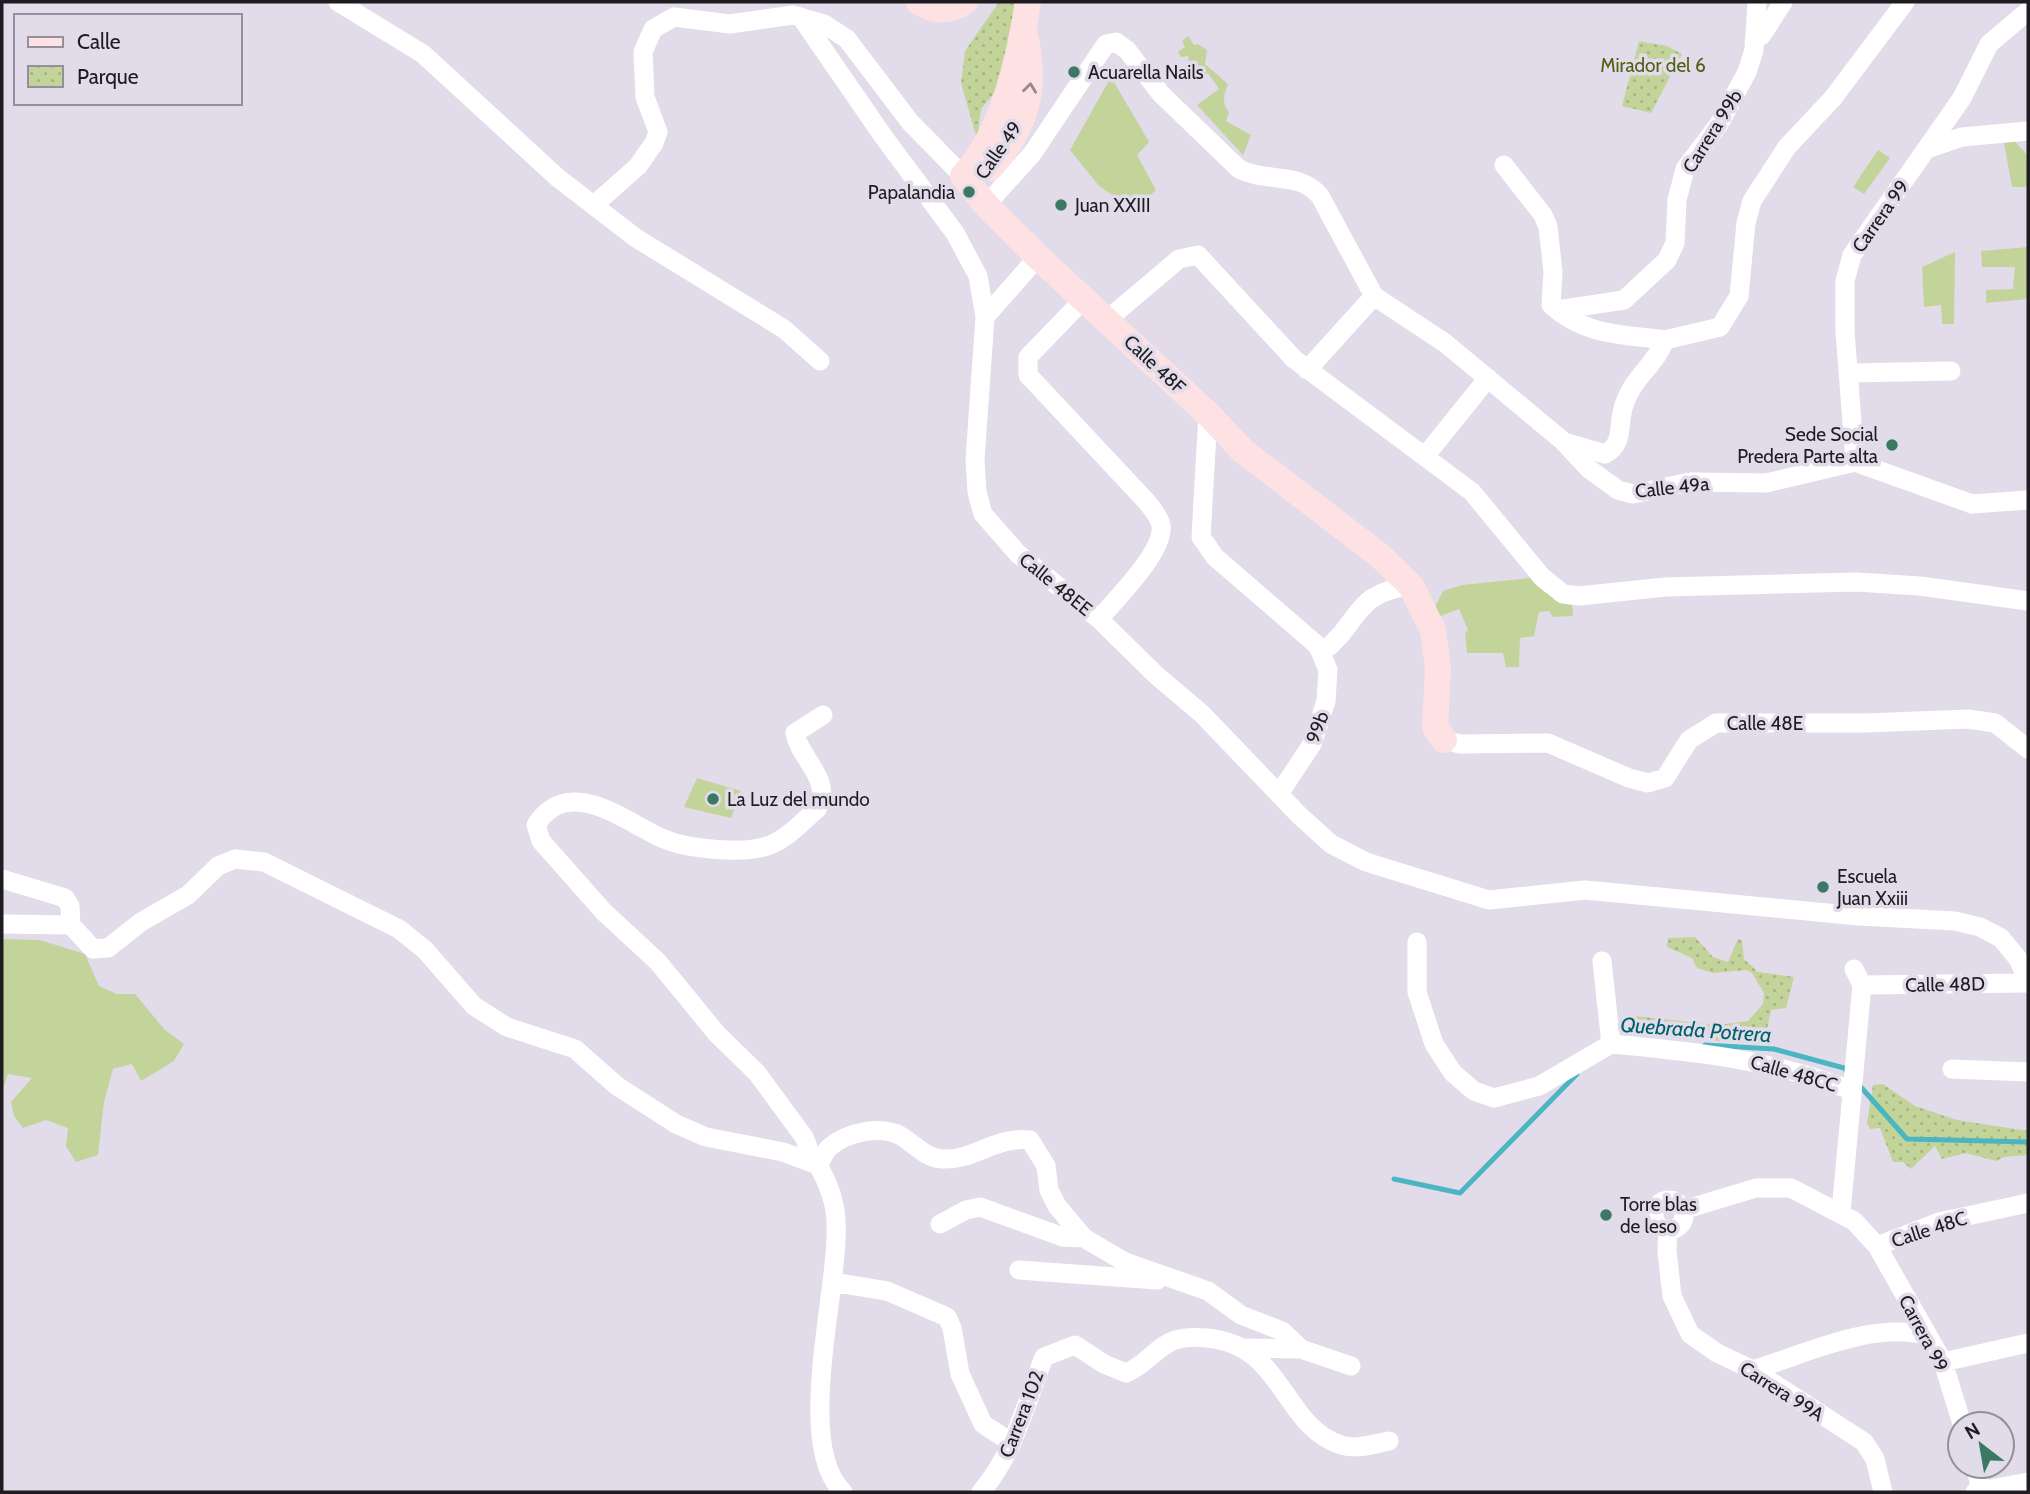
<svg xmlns="http://www.w3.org/2000/svg" width="2030" height="1494" font-family="Cabin,sans-serif">
<defs>
<pattern id="park-dots" width="8" height="8" patternUnits="userSpaceOnUse" patternTransform="scale(1.75)"><rect width="8" height="8" fill="#c2d49a"/><path d="M2 2h.1M6 6h.1" fill="none" stroke="#a6b584" stroke-width="1.8" stroke-linecap="round"/></pattern>
</defs>
<rect width="100%" height="100%" fill="#e2dcea"/>
<!-- green -->
<path fill="#c2d49a" d="M1188,36L1194,45L1198,44L1207,50L1205,64L1228,84C1224,95 1221,103 1229,112L1226,121L1251,135L1243,155L1197,105L1219,89L1208,73L1199,79L1195,78L1198,68L1189,63L1188,56L1181,57L1178,52L1185,47L1182,41Z
M1111,77L1149,142L1137,155L1156,190L1134,210L1099,186L1070,150Z
M2003,137L2012,138L2028,156V187H2012Z
M1878,150L1890,158L1864,194L1853,187Z
M2028,247V299L1986,303V290L2013,289L2015,267H1982L1981,251Z
M1955,252L1954,324H1942L1941,305L1924,307L1922,267Z
M1530,578C1542,594 1553,597 1572,601L1573,616L1553,617L1549,611L1539,612L1534,636L1520,638L1519,667H1506L1503,653H1467L1465,633L1468,630L1459,609L1438,617L1433,611L1443,591L1462,585Z
M697,778L741,791L731,818L684,807Z
M2,939L40,940L85,954L99,986L117,994H135L165,1030L184,1044L174,1061L141,1081L132,1064L113,1069L104,1102L98,1155L76,1162L66,1146L68,1128L46,1120L23,1128L14,1116L11,1102L32,1078L8,1074L2,1091Z"/>
<!-- park -->
<path fill="url(#park-dots)" d="M999,2H1020L1007,78L981,109L977,139L961,83L965,51Z
M1639,41L1667,46L1682,54L1651,113L1622,106Z
M1695,937L1713,957L1728,962L1738,939L1742,940L1744,959L1758,972L1794,977L1786,1008L1771,1010L1764,1044L1692,1039L1667,1032L1633,1033L1635,1016L1717,1025L1748,1021L1763,1004L1764,993L1752,973L1746,970L1713,973L1697,968L1692,958L1667,947L1668,938Z
M1883,1084L1915,1106L1957,1120L2028,1131V1155L2004,1157L1996,1161L1966,1153L1942,1159L1935,1146L1911,1169L1903,1162H1893L1880,1128L1870,1129L1867,1123L1873,1085Z"/>
<g fill="none" stroke-linecap="round" stroke-linejoin="round">
<!-- stream -->
<path stroke="#4bb6c1" stroke-width="5" d="M1705,1045L1774,1049L1844,1068L1848,1073
M1859,1085L1907,1139L2028,1142
M1394,1179L1460,1193L1577,1074"/>
<!-- street -->
<path stroke="#fff" stroke-width="19" d="M338,2L423,54L558,178L636,238L784,329L820,361
M801,17L883,136L955,233L978,276L985,317L975,460L977,492L983,514L1018,554L1099,619L1156,675L1202,714L1299,815L1331,844L1366,862L1489,900L1585,890L1859,916L1955,921L1980,927L2001,938L2019,960L2028,983
M1754,41L1762,35L1783,2
M1930,148L1962,137L2028,131
M1504,165L1543,215L1548,227L1553,272L1551,305C1585,336 1622,334 1665,340
M594,205L638,166L654,143L658,132L645,97L643,52L653,29L674,17L730,24L793,15L824,24L847,39L910,122L963,176
M986,205L1032,154L1106,44L1116,42L1127,50L1161,94L1239,169C1266,183 1300,171 1320,196L1374,296L1445,343L1563,441L1589,469L1618,490L1633,494L1690,482L1766,483L1855,462L1972,504L2028,500
M1085,298L1028,357V375L1147,502C1152,509 1159,516 1161,525C1165,551 1116,599 1099,619
M1557,310L1624,300L1667,260L1675,243L1677,200L1685,169L1719,124L1747,72L1754,50L1757,2
M985,317L1038,257
M1108,319L1179,259L1198,255L1294,359L1472,492L1542,577L1563,594L1579,596L1665,587L1856,582L1920,586L2028,601
M1307,370L1374,296
M1851,373L1951,371
M1208,414L1201,537L1215,557L1318,646L1328,670L1326,701L1312,744L1279,794
M1567,443L1605,454C1625,443 1617,425 1624,405C1634,375 1655,366 1665,340L1720,327L1739,296L1746,223L1752,201L1787,147L1833,98L1905,2
M1426,455L1488,378
M1855,462L1845,331V281L1852,255L1962,98L1989,44L2028,11
M1322,652C1361,623 1353,592 1411,586
M1444,740L1460,744L1548,743L1629,778L1648,783L1665,778L1689,740L1716,723H1866L1968,719L1995,723L2028,749
M2,879L65,898L70,906L71,925
M2,924L71,925L93,949L108,948L141,922L188,895L218,866L235,859L264,862L399,929L425,950L474,1006L507,1027L575,1049L617,1086L676,1124L706,1137L783,1152L818,1165C827,1181 835,1201 836,1220C840,1288 793,1443 843,1492
M1417,942V992L1434,1044L1453,1073L1474,1091L1494,1098L1539,1086L1611,1044L1602,961
M1862,985L2028,983
M1611,1044C1699,1052 1767,1059 1851,1090
M1952,1069L2028,1072
M806,1159L808,1147L804,1137L757,1073L717,1034L658,962L604,912L541,841L536,825C569,773 626,823 664,839C688,849 746,855 770,845C788,838 803,821 817,809C834,780 800,760 795,733L823,715
M818,1165C822,1159 825,1151 830,1147C847,1132 881,1125 901,1136C914,1144 926,1158 942,1159C973,1161 996,1136 1030,1140L1046,1166L1049,1190L1057,1206L1084,1238L1125,1262L1208,1291L1241,1315L1282,1331L1301,1349L1246,1348
M1654 1215a15 15 0 1 1 30 0a15 15 0 1 1-30 0Z
M1683,1210L1756,1188H1791L1854,1221L1877,1246L1943,1362L1962,1424
M1841,1212L1862,985L1854,969
M940,1224L966,1210L980,1207L1063,1237L1084,1238
M1668,1230L1667,1251L1672,1296L1690,1334L1717,1353L1753,1370L1864,1442L1875,1459L1883,1492
M1877,1246L1939,1222L2028,1203
M1019,1270L1157,1280
M832,1282L887,1291L947,1317L952,1328L960,1374L983,1424L1012,1443
M1301,1349L1351,1366
M1943,1362L2028,1343
M1753,1370C1805,1354 1875,1320 1928,1336
M1975,1466L1982,1492
M981,1492C1014,1454 1026,1403 1044,1357L1075,1345L1104,1364L1126,1373C1145,1366 1157,1346 1175,1340C1185,1337 1197,1337 1207,1338C1284,1345 1282,1426 1341,1445C1356,1450 1374,1444 1389,1441
M1975,1492L2028,1482"/>
<!-- secondary -->
<path stroke="#fee2e3" stroke-width="26" d="M919,2C934,12 950,12 965,2
M1028,2C1019,58 1003,134 963,176L986,205L1038,257L1208,414L1243,451L1379,555L1411,586L1433,630L1438,668L1435,727L1444,740
M990,168C1027,127 1037,89 1025,36"/>
</g>
<!-- one-way arrows -->
<defs><path id="oneway-chevron" d="M-2-3.5L2.5 0L-2 3.5" fill="none" stroke-width="1.6" stroke-linecap="round" stroke-linejoin="round" transform="scale(1.75)"/></defs>
<use stroke="#99898c" href="#oneway-chevron" transform="translate(1030 88) rotate(-83)"/>
<!-- markers -->
<g fill="#3c7965" stroke="#e2dcea" stroke-width="2.5">
<circle cx="1074" cy="72" r="7"/>
<circle cx="969" cy="192" r="7"/>
<circle cx="1061" cy="205" r="7"/>
<circle cx="1892" cy="445" r="7"/>
<circle cx="713" cy="799" r="7"/>
<circle cx="1823" cy="887" r="7"/>
<circle cx="1606" cy="1215" r="7"/>
</g>
<g text-anchor="middle" stroke-width="7" stroke-linejoin="round" paint-order="stroke">
<!-- park labels -->
<g font-size="19" fill="#4e6011" stroke="#e2dcea">
<text x="1653" y="72">Mirador del 6</text>
</g>
<!-- poi labels -->
<g font-size="19" fill="#1e1c21" stroke="#e2dcea" text-anchor="start">
<text x="1088" y="79">Acuarella Nails</text>
<text x="955" y="199" text-anchor="end">Papalandia</text>
<text x="1075" y="212">Juan XXIII</text>
<text x="1878" y="441" text-anchor="end">Sede Social<tspan x="1878" dy="22">Predera Parte alta</tspan></text>
<text x="727" y="806">La Luz del mundo</text>
<text x="1837" y="883">Escuela<tspan x="1837" dy="22">Juan Xxiii</tspan></text>
<text x="1620" y="1211">Torre blas<tspan x="1620" dy="22">de leso</tspan></text>
</g>
<!-- street labels -->
<g font-size="19" fill="#1e1c21" stroke="#e2dcea">
<text transform="translate(1712 131) rotate(-58)" y="7">Carrera 99b</text>
<text transform="translate(998 150) rotate(-55)" y="7">Calle 49</text>
<text transform="translate(1880 216) rotate(-55)" y="7">Carrera 99</text>
<text transform="translate(1155 364) rotate(43)" y="7">Calle 48F</text>
<text transform="translate(1672 487) rotate(-6)" y="7">Calle 49a</text>
<text transform="translate(1056 584) rotate(39)" y="7">Calle 48EE</text>
<text x="1765" y="730">Calle 48E</text>
<text transform="translate(1317 727) rotate(-70)" y="7">99b</text>
<text transform="translate(1945 984) rotate(-1)" y="7">Calle 48D</text>
<text transform="translate(1794 1073) rotate(16)" y="7">Calle 48CC</text>
<text transform="translate(1929 1229) rotate(-18)" y="7">Calle 48C</text>
<text transform="translate(1924 1333) rotate(62)" y="7">Carrera 99</text>
<text transform="translate(1782 1391) rotate(32)" y="7">Carrera 99A</text>
<text transform="translate(1021 1414) rotate(-69)" y="7">Carrera 102</text>
</g>
<!-- water labels -->
<g font-size="21" font-style="italic" fill="#006068" stroke="#e2dcea">
<text transform="translate(1696 1030) rotate(4)" y="7">Quebrada Potrera</text>
</g>
</g>
<!-- border -->
<rect width="2030" height="1494" fill="none" stroke="#1e1c21" stroke-width="7"/>
<!-- legend -->
<rect x="14" y="14" width="228" height="91" fill="#e2dcea" stroke="#948f9a" stroke-width="2"/>
<rect x="28" y="37" width="35" height="10" fill="#fee2e3" stroke="#948f9a" stroke-width="2"/>
<text x="77" y="49" font-size="21" fill="#1e1c21">Calle</text>
<rect x="28" y="66" width="35" height="21" fill="url(#park-dots)" stroke="#948f9a" stroke-width="2"/>
<text x="77" y="84" font-size="21" fill="#1e1c21">Parque</text>
<!-- north arrow -->
<g transform="translate(1981 1445) rotate(329)"><circle r="33" fill="#e2dcea" stroke="#948f9a" stroke-width="2"/>
<path d="M0-5L12 26L0 18L-12 26Z" fill="#3c7965"/>
<text y="-10" font-size="19" font-weight="bold" text-anchor="middle" fill="#1e1c21">N</text>
</g>
</svg>
